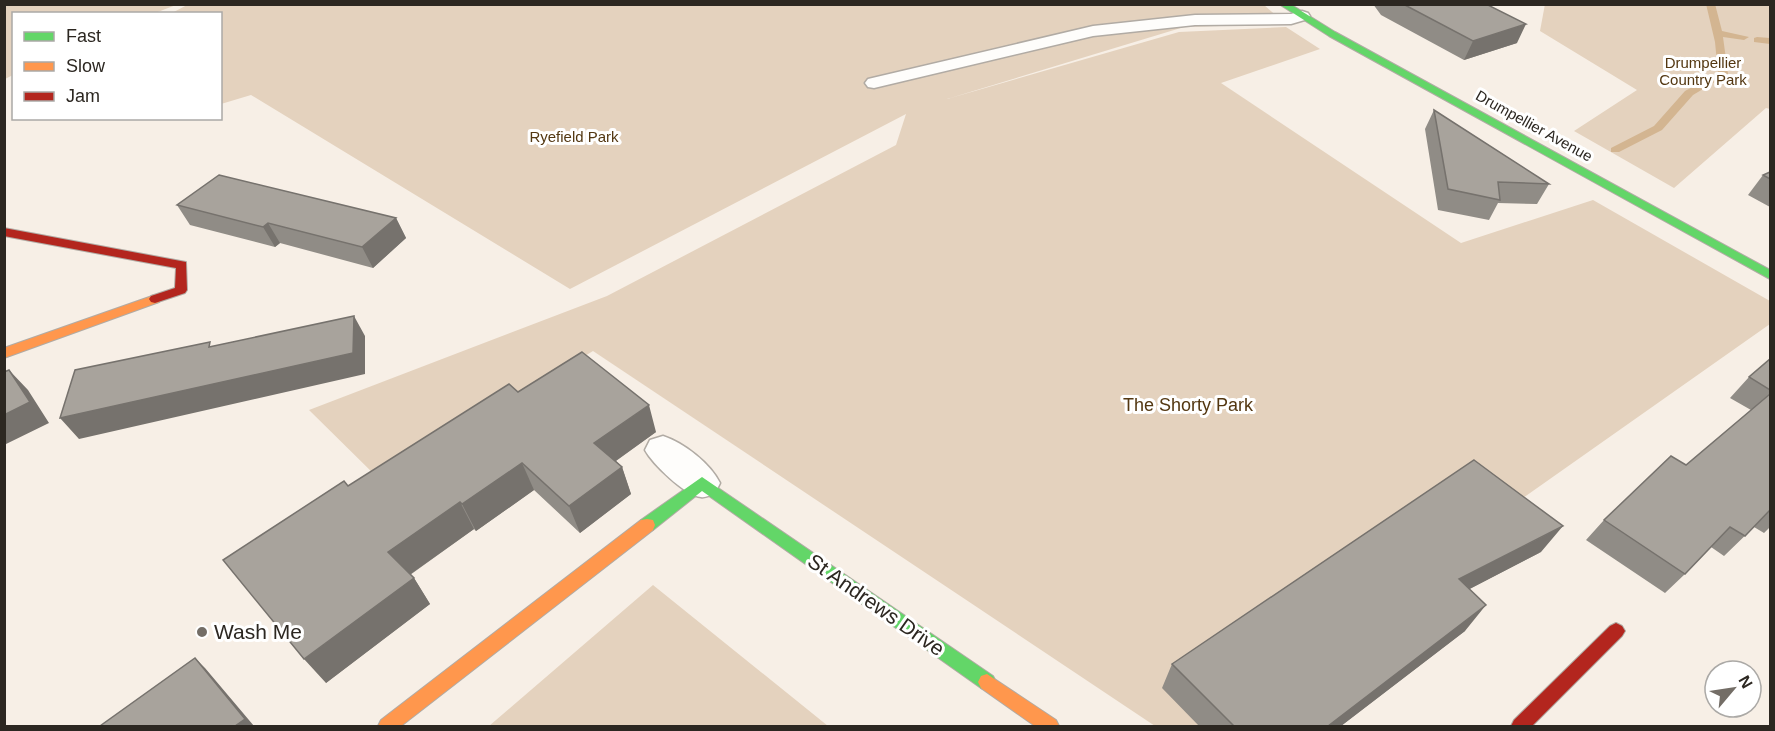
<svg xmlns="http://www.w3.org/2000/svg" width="1775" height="731" font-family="Helvetica,sans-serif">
<rect width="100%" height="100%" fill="#f7efe6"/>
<!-- green -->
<path fill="#e4d2be" d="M5,4H176V5L155,13L14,14L13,75L5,79Z
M189,4L1264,5L1286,24L1184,27L947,99L1179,32L1286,27L1320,49L1221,83L1461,243L1593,200L1770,301V324L1472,534L1266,726H1155L593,351L380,480L309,410L607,296L896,145L906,114L570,289L251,95L221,104L220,14H170Z
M1545,4L1770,5V109L1766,108L1674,188L1574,131L1637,90L1540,31Z
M653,585L828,726H489Z"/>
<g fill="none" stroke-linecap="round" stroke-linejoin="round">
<!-- stream -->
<path fill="#d3b591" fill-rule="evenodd" d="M1706,4H1715L1722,31L1749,37L1744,40L1723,37L1728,74L1693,95L1662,130L1619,152H1611V148L1654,126L1685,91L1718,73L1715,42Z
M1757,37L1770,38V44L1754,42V38Z"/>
<!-- lane casing -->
<g stroke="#b1aba4" stroke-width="3">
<path id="lane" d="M1302,11L1308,13L1310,16L1308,19L1291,24L1195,25L1093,36L874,88L868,87L865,83L868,79L1093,26L1195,15L1291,14Z"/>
</g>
<!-- street casing -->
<g stroke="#b1aba4" stroke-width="3">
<path id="street" d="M663,436C684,443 710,463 720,483L715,493C711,495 705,498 701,497C685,496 652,463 645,450L650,440Z"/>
</g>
<!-- fast casing -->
<g stroke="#b1aba4" stroke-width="2">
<path id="fast" d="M1279,4H1290L1335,32L1770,270V279L1329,36Z
M702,477L993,676L996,682L993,688L987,690L981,688L702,491L653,530L647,531L641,530L639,525L641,520Z"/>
</g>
<!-- slow casing -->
<g stroke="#b1aba4" stroke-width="2">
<path id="slow" d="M155,295L159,296L161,299L159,302L4,358V348Z
M647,519L653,520L655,525L653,530L401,726H378L381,720L641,520Z
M987,674L1056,720L1059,726H1035L981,688L978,682L981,676Z"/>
</g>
<!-- jam casing -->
<g stroke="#b1aba4" stroke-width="2">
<path id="jam" d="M4,228L186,262L187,290L185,293L155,303L151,302L149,299L151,296L175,288L176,268L4,236Z
M1616,623L1622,626L1625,631L1622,636L1532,726H1511L1514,720L1610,626Z"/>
</g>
<!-- lane -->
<use href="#lane" fill="#fefdfb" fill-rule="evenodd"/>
<!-- street -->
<use href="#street" fill="#fefdfb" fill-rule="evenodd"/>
<!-- fast -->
<use href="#fast" fill="#63d668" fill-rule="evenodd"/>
<!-- slow -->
<use href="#slow" fill="#ff974d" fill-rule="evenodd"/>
<!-- jam -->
<use href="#jam" fill="#b3261e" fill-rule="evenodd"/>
</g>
<!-- wall -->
<path fill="#908c86" d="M1373,4H1486L1517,43L1464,60L1381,15Z
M1434,110L1549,184L1537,204L1498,203L1489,220L1438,210L1425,129Z
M1770,172V207L1748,195L1763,175Z
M177,205L396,218L406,238L373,268L280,243L275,247L190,225Z
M1770,359V527L1764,533L1754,527L1724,556L1711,547L1685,574L1665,593L1586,540L1604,520L1686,465L1751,410L1730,398L1749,377Z
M518,392L656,432L616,461L622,467L631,494L580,533L534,490L476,531L474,529L410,575L414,578L430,604L326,683L348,486Z
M1541,552L1469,589L1465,631L1341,726H1199L1162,688L1172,664Z"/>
<!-- shaded-wall -->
<path fill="#76726d" d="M1526,24L1517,43L1464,60L1473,41Z
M396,218L406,238L373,268L362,247Z
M268,223L280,243L275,247L263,227Z
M354,316L365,336V374L79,439L60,418Z
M9,370L28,390L49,423L4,445V415Z
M649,405L656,432L603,470L594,443Z
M522,463L534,490L476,531L462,504Z
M622,467L631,494L580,533L569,506Z
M460,502L474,529L405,578L388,552Z
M1563,526L1541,552L1439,605L1459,579Z
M414,578L430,604L326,683L304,659Z
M1486,605L1465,631L1341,726H1328Z
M195,658L205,668L254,726H235Z"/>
<!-- building -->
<path fill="#a8a39c" stroke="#76726d" stroke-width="1.5" d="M1403,4H1486L1526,24L1473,41Z
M1434,110L1549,184L1498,182L1500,200L1448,189Z
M1770,172V179L1763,175Z
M219,175L396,218L362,247L268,223L263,227L177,205Z
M354,316L353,353L60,418L75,370L210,342L209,347Z
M582,352L649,405L594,443L622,467L569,506L522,463L462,504L460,502L388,552L414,578L304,659L223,560L344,481L348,486L509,384L518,392Z
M1770,359V390L1749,377Z
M9,370L30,402L4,415V372Z
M1770,394V510L1745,536L1730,527L1685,574L1604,520L1671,456L1686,465Z
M1474,460L1563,526L1459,579L1486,605L1328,726H1234L1172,664Z
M195,658L245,719L235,726H100Z"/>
<!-- markers -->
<circle fill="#736d66" stroke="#fff" stroke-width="2" cx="202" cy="632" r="6"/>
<g text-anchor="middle" stroke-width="6" stroke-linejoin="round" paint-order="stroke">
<!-- far-park labels -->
<g font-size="15" fill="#533711" stroke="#fff">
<text x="1703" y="68">Drumpellier<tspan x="1703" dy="17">Country Park</tspan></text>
<text x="574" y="142">Ryefield Park</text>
</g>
<!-- far-street labels -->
<g font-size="15" fill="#2c2721" stroke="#fff">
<text transform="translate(1534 126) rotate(29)" y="5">Drumpellier Avenue</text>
</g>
<!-- park labels -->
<g font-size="18" fill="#533711" stroke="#fff">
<text x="1188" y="411">The Shorty Park</text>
</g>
<!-- near-street labels -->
<g font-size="21" fill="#2c2721" stroke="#fff">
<text transform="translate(876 605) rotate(35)" y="7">St Andrews Drive</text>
</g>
<!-- near-poi labels -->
<g font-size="21" fill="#2c2721" stroke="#fff" text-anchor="start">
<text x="214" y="639">Wash Me</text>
</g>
</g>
<!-- border -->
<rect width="1775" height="731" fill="none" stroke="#2c2721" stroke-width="12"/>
<!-- legend -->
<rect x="12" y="12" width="210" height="108" fill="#ffffff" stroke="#aba9a6" stroke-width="1.5"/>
<rect x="24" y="32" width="30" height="9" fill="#63d668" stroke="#aba9a6" stroke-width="1.5"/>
<text x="66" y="42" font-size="18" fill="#2c2721">Fast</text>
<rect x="24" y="62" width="30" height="9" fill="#ff974d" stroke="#aba9a6" stroke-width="1.5"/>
<text x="66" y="72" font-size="18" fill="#2c2721">Slow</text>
<rect x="24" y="92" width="30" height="9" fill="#b3261e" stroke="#aba9a6" stroke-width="1.5"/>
<text x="66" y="102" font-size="18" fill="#2c2721">Jam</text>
<!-- north arrow -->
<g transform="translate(1733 689) rotate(61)"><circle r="28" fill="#ffffff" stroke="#aba9a6" stroke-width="1.5"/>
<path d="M0-4.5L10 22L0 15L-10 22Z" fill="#736d66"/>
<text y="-9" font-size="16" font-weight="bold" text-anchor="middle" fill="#2c2721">N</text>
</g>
</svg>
